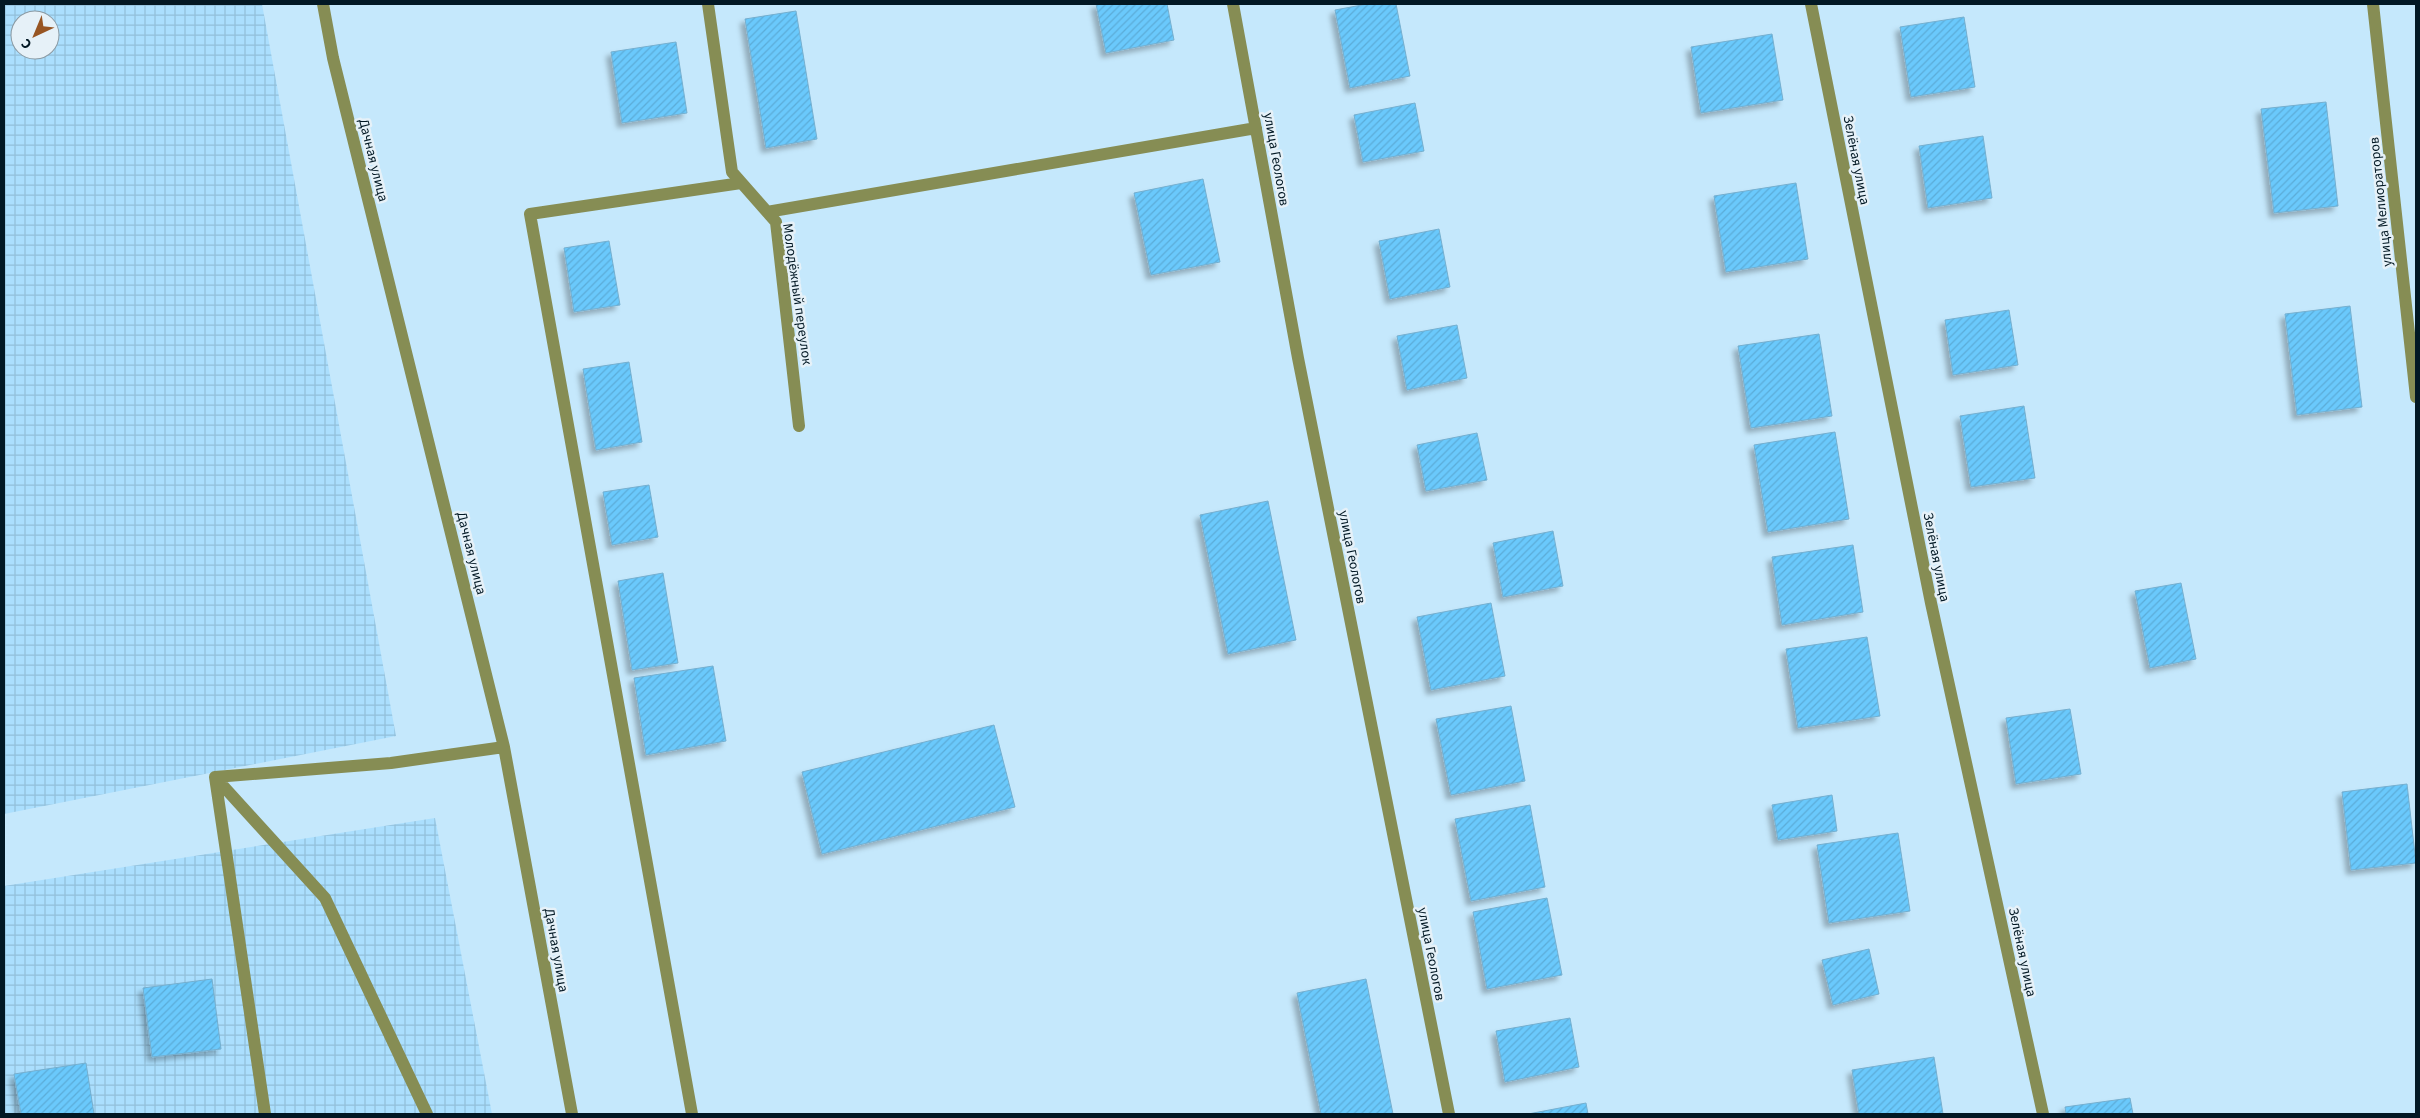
<svg xmlns="http://www.w3.org/2000/svg" width="2420" height="1118" font-family="'Source Sans 3',sans-serif">
<defs>
<pattern id="industrial-grid" width="8" height="8" patternUnits="userSpaceOnUse" patternTransform="scale(1.25)"><rect width="8" height="8" fill="#abdffe"/><path d="M0 4h8M4 0v8" fill="none" stroke="#92bfda"/></pattern>
<pattern id="building-hatch" width="6" height="6" patternUnits="userSpaceOnUse" patternTransform="scale(1.25)"><rect width="6" height="6" fill="#6bc9fc"/><path d="M-1 1l2-2M0 6l6-6M5 7l2-2" fill="none" stroke="#5bacd8"/></pattern>
<filter id="shadow"><feDropShadow dx="-4.5" dy="4.5" stdDeviation="2.5" flood-color="#0004"/></filter>
</defs>
<rect width="100%" height="100%" fill="#c5e8fc"/>
<!-- industrial -->
<path fill="url(#industrial-grid)" fill-rule="evenodd" d="M4,4H262L396,736L4,814ZM20,20H50V50H20Z
M435,818L492,1114H4V886Z"/>
<!-- building -->
<path fill="url(#building-hatch)" stroke="#75afcf" filter="url(#shadow)" d="M1096,4H1167L1174,40L1106,53Z
M1367,4H1396L1410,76L1350,88L1335,10Z
M796,11L817,139L766,148L745,19Z
M1964,17L1975,87L1911,97L1900,27Z
M1772,34L1783,100L1701,113L1691,47Z
M676,42L687,113L622,123L611,52Z
M2326,102L2338,206L2274,213L2261,109Z
M1415,103L1424,151L1363,162L1354,115Z
M1983,136L1992,198L1928,208L1919,146Z
M1203,179L1220,262L1151,275L1134,193Z
M1796,183L1808,259L1726,272L1714,196Z
M1439,229L1450,287L1390,299L1379,241Z
M609,241L620,305L574,312L564,248Z
M2350,306L2362,407L2297,415L2285,314Z
M2009,310L2018,365L1953,375L1945,320Z
M1457,325L1467,378L1407,390L1397,336Z
M1819,334L1832,416L1751,428L1738,346Z
M629,362L642,442L596,450L583,369Z
M2024,406L2035,478L1971,487L1960,416Z
M1835,432L1849,519L1768,532L1754,445Z
M1477,433L1487,480L1426,491L1417,445Z
M649,485L658,537L612,545L603,492Z
M1268,501L1296,640L1228,654L1200,515Z
M1553,531L1563,586L1503,597L1493,543Z
M1853,545L1863,612L1782,625L1772,557Z
M663,573L678,663L632,670L618,581Z
M2181,583L2196,659L2150,668L2135,591Z
M1491,603L1505,676L1431,690L1417,617Z
M1867,637L1880,716L1798,728L1786,649Z
M713,666L726,741L646,755L634,678Z
M1511,706L1525,781L1451,795L1436,719Z
M2070,709L2081,774L2016,784L2006,718Z
M994,725L1015,807L822,854L802,772Z
M2407,784L2416,863L2351,870L2342,792Z
M1832,795L1837,831L1778,840L1772,805Z
M1530,805L1545,887L1471,901L1455,819Z
M1898,833L1910,911L1829,923L1817,845Z
M1547,898L1562,975L1487,989L1473,912Z
M1869,949L1879,994L1833,1005L1822,960Z
M212,979L221,1049L152,1057L143,988Z
M1366,979L1393,1114H1321L1297,993Z
M1570,1018L1579,1067L1505,1082L1496,1031Z
M1934,1057L1943,1114H1859L1852,1070Z
M86,1063L94,1114H21L14,1074Z
M2130,1098L2133,1114H2066L2065,1107Z
M1586,1103L1588,1114H1528Z"/>
<g fill="none" stroke-linecap="round" stroke-linejoin="round">
<!-- minor -->
<path stroke="#868d54" stroke-width="12" d="M323,4L333,58L504,747L572,1114
M708,4L732,172L776,222L799,426
M1233,4L1298,358L1449,1114
M1811,4L1931,603L2043,1114
M2373,4L2416,397
M767,212L1256,128
M215,777L325,898L427,1114
M215,777L265,1114
M215,777L391,763L504,747
M692,1114L530,214L741,183"/>
</g>
<g text-anchor="middle" stroke-width="5" stroke-linejoin="round" paint-order="stroke">
<!-- street labels -->
<g font-size="14" fill="#021824" stroke="#e6f1f8">
<text transform="translate(1277 159) rotate(80)" y="5">улица Геологов</text>
<text transform="translate(374 160) rotate(76)" y="5">Дачная улица</text>
<text transform="translate(1857 160) rotate(79)" y="5">Зелёная улица</text>
<text transform="translate(2380 202) rotate(-96)" y="5">улица Мелиораторов</text>
<text transform="translate(798 294) rotate(82)" y="5">Молодёжный переулок</text>
<text transform="translate(472 553) rotate(76)" y="5">Дачная улица</text>
<text transform="translate(1353 557) rotate(79)" y="5">улица Геологов</text>
<text transform="translate(1937 557) rotate(79)" y="5">Зелёная улица</text>
<text transform="translate(557 950) rotate(80)" y="5">Дачная улица</text>
<text transform="translate(2023 952) rotate(78)" y="5">Зелёная улица</text>
<text transform="translate(1432 954) rotate(79)" y="5">улица Геологов</text>
</g>
</g>
<!-- border -->
<rect width="2420" height="1118" fill="none" stroke="#021824" stroke-width="10"/>
<!-- north arrow -->
<g transform="translate(35 35) rotate(224)"><circle r="24" fill="#e6f1f8" stroke="#8b9aa3"/>
<path d="M0-4L9 19L0 12L-9 19Z" fill="#975523"/>
<text y="-8" font-size="14" font-weight="bold" text-anchor="middle" fill="#021824">С</text>
</g>
</svg>
